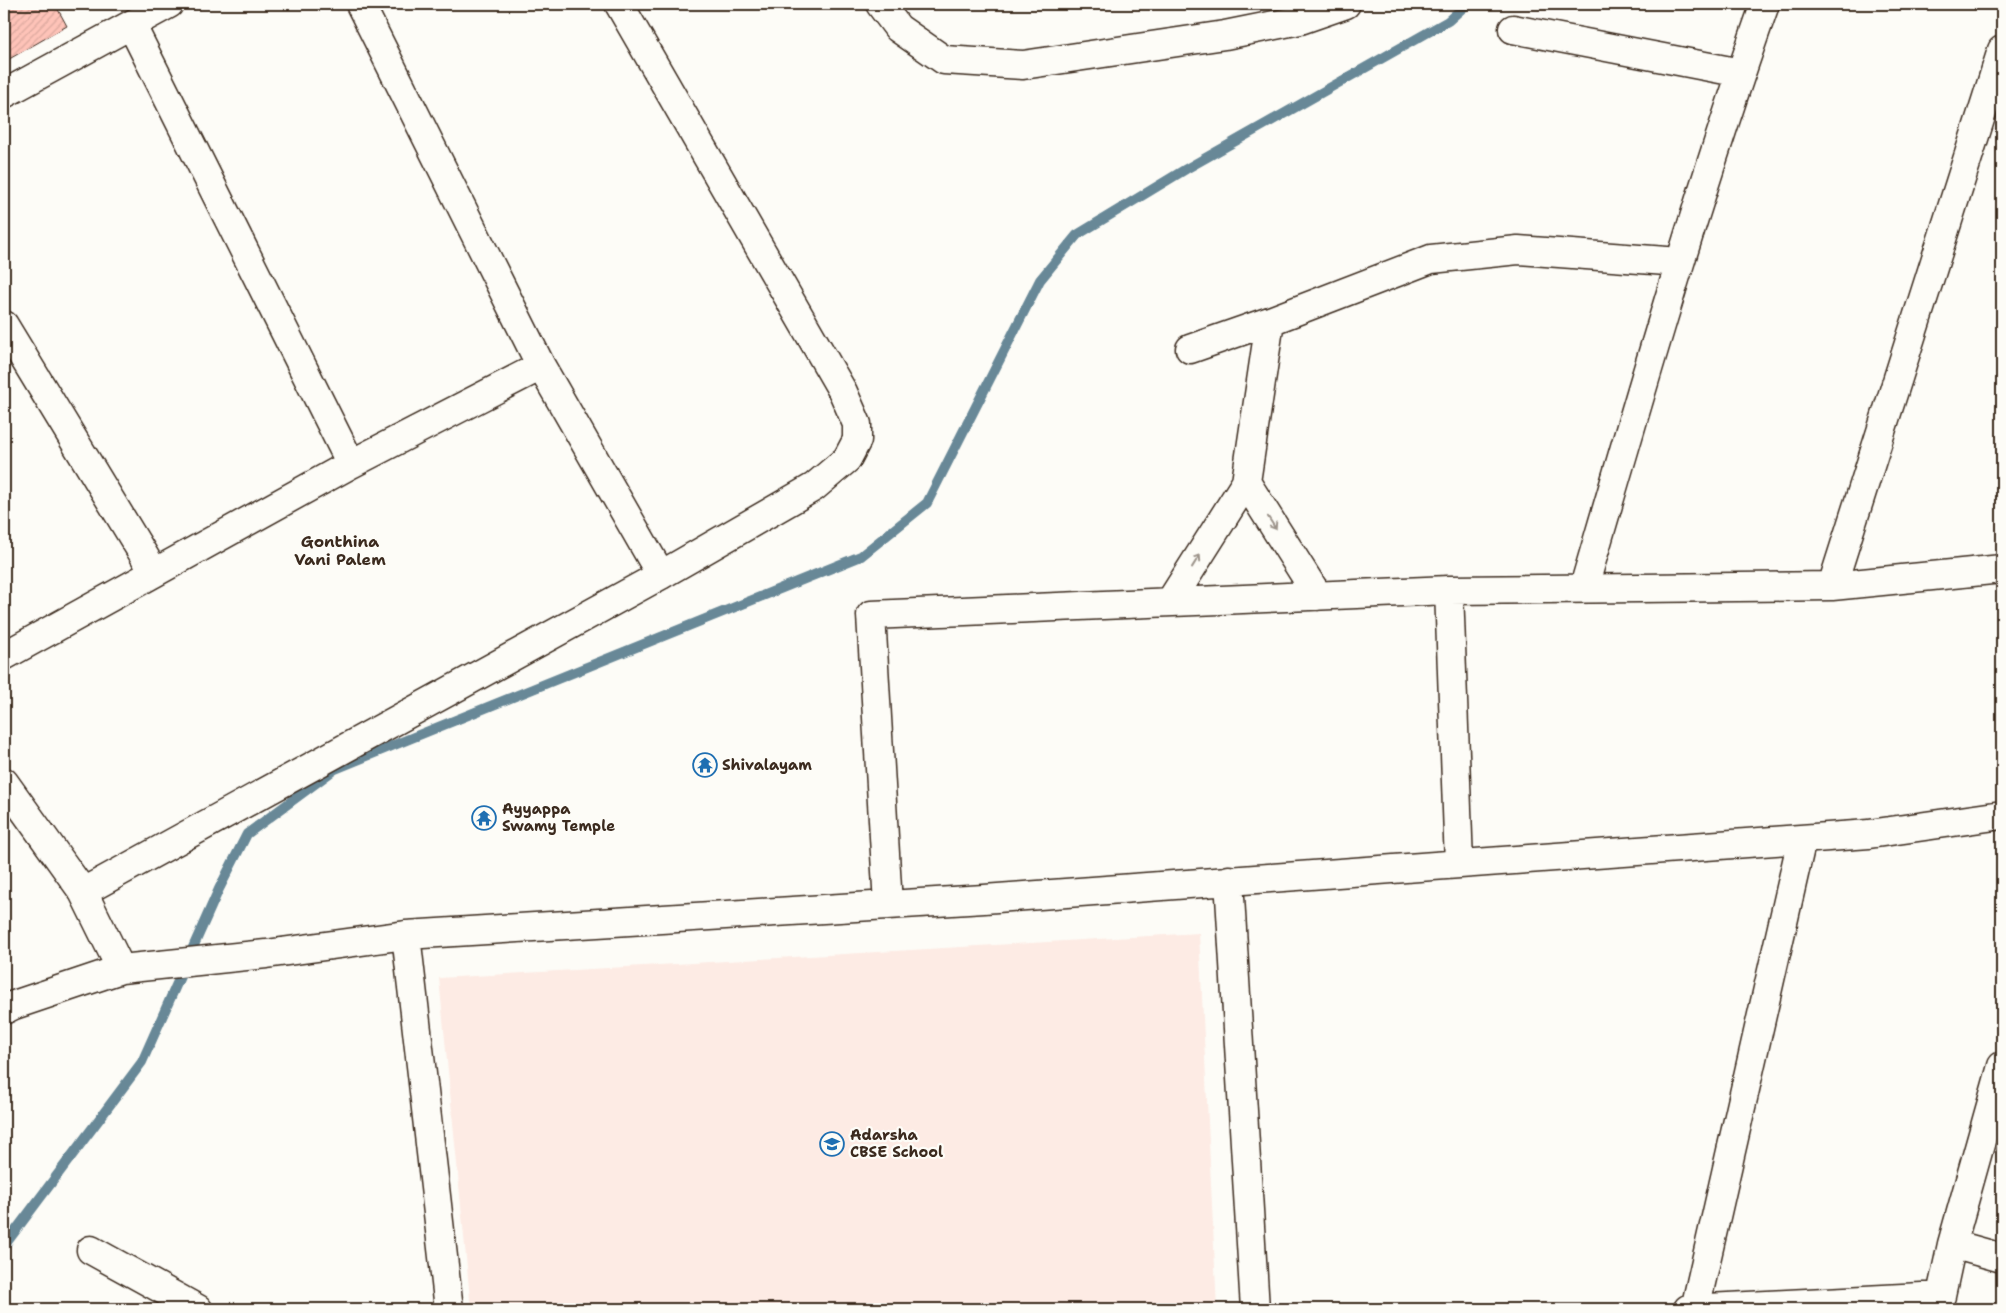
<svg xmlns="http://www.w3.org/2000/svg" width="2006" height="1313" font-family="'Shantell Sans',sans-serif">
<defs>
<pattern id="building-hatch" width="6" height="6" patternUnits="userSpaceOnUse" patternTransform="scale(1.25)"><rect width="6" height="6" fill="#fec3b8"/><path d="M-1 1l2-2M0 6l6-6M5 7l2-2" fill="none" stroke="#dba89e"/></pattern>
</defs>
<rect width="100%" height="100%" fill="#fdfcf7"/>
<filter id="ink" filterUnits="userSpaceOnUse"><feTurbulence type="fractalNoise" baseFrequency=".02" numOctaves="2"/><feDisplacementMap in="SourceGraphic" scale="10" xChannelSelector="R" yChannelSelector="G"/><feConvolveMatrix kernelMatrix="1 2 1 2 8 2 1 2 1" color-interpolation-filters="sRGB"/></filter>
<g filter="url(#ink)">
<!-- built -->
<path fill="#fdebe4" d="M1199,933L1217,1309H471L439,978Z"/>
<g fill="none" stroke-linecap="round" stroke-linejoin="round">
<!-- stream -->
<path stroke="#688897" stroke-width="10" d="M4,1246L142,1062L219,889L247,834L335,769L861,556L927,503L1040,280L1077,235L1186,169L1448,21L1467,4"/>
</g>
<!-- building -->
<path fill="url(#building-hatch)" stroke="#3b2a1e" d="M4,4H55L67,26L4,62Z"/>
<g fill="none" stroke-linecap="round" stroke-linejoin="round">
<!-- minor casing -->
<g stroke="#3b2a1e" stroke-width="31">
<path id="minor" d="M360,4L541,366
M880,4L898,28L944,60L1023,65L1225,35L1300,20L1346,4
M132,26L351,464L541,366L661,575
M1513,29L1741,73
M4,94L169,4
M4,325L154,572
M1190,349L1270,321L1431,259L1518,250L1680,262
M1246,482L1318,596
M1832,586L2002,50
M1584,587C1641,392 1697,196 1765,4
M1449,590L1459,864
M1170,602L1246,482L1270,321
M4,656L351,464
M4,782L83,892L121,969
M1229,880L1255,1309
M83,892L661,575L814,487L847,459L857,440V424L843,392L619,4
M888,905L871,615L1449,590L1832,586L2002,569
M4,1010L14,1005L121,969L266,954L406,935
M1952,1244L2002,1258
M91,1250L198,1309
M449,1309L406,935L984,899L1869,834L2002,815
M1688,1309L1941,1296
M1695,1309L1802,839
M1938,1309L1952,1244L2002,1066"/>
</g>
<!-- minor -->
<use href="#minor" stroke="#fdfcf7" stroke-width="28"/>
</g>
<!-- one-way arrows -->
<defs><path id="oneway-shaft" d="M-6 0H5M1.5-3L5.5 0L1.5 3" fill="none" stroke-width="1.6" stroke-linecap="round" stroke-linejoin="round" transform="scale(1.25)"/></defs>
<g stroke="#9c938a">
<use href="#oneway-shaft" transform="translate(1272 523) rotate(57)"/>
<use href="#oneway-shaft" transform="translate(1196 561) rotate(-58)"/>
</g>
</g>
<!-- icons -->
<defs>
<g id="temple-ring" transform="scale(1.25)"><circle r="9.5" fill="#fdfcf7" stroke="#1f6fb2" stroke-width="1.5"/><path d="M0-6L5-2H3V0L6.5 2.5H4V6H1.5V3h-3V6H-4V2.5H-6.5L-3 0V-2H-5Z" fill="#1f6fb2"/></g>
<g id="school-ring" transform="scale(1.25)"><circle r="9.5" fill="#fdfcf7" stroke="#1f6fb2" stroke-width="1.5"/><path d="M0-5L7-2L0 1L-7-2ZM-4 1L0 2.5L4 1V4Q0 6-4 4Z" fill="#1f6fb2"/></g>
</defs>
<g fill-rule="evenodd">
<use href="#temple-ring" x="705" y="765"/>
<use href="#temple-ring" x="484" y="818"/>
<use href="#school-ring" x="832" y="1144"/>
</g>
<g text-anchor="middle" stroke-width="4.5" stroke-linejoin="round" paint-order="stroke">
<!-- poi labels -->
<g font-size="15" font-weight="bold" fill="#3b2a1e" stroke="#fdfcf7" text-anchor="start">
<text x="722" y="770">Shivalayam</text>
<text x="502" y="814">Ayyappa<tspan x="502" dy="17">Swamy Temple</tspan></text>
<text x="850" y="1140">Adarsha<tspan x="850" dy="17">CBSE School</tspan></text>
</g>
<!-- neighbourhood labels -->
<g font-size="16" font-weight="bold" fill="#3b2a1e" stroke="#fdfcf7">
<text x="340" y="547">Gonthina<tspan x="340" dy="18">Vani Palem</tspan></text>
</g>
</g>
<!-- margin -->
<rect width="2006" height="1313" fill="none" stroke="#fdfcf7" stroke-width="20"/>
<rect x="10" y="10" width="1986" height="1293" fill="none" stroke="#3b2a1e" stroke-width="2" filter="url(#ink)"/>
</svg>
